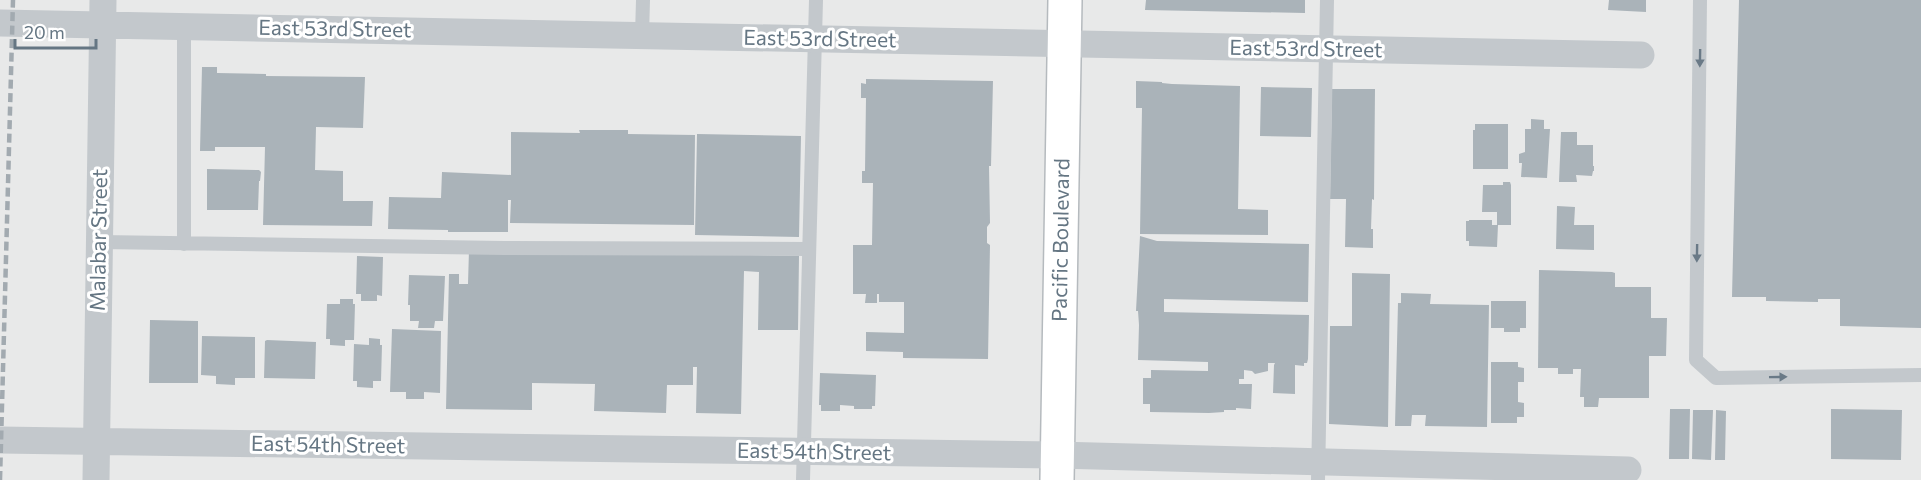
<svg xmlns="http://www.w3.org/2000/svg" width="1921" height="480" font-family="Commissioner,sans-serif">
<rect width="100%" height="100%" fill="#fafaf8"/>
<!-- built -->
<path fill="#e8e9e9" d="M0,0H1921V480H0Z"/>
<!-- building -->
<path fill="#aab3b9" d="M1146,0H1305V13L1145,10Z
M1609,0H1646V12L1608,10Z
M1739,0H1921V328L1840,326V299H1818V302L1766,301V297H1732Z
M202,67H217V73L266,74V76L365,77L363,128L316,127L315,170L343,171V201H373L372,226L263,225L265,147H215V151H200Z
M866,79L993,81L991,166H989L990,223L987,227V243L990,245L988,359L903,358V352L866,351V332L904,333V302H879V294H877V303H865L866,294H853V245H872L873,183H862V171H865L866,98H861V83L866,84Z
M1136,81L1162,82V83L1172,84L1240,86L1238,209L1268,210V235L1140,234L1142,108H1136Z
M1261,87L1312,88L1311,137L1260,136Z
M1332,89H1375L1374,200L1372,199L1371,229H1373V248L1345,247L1346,199H1330Z
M1531,119L1544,120V129H1550L1547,178L1521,177L1522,163H1519V154L1525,152V129H1531Z
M1475,124H1508V169H1473V130H1475Z
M579,130H628V134L695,135L694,225L510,223L511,200H508V232H448V230L388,229L389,197L441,198L442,172L511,175V132L580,133Z
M1561,132H1577V145H1593V166H1594V171H1593L1592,176L1576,175L1577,182H1559Z
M697,134L801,136L799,237L695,235Z
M207,169L259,170L261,172L260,181H259L258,210H207Z
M1503,182H1510L1511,185V225H1497V212H1482L1483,185H1503Z
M1557,206L1575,207L1574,225H1594V250L1556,249Z
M1469,220H1492V225H1498L1497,247L1469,246V241H1466V221H1469Z
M1140,236L1157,241L1309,244L1308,302L1164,299V312L1309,315L1308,359L1307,363H1304V366L1295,365V394L1273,393L1274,365L1275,363H1268V371L1255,374L1252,371L1244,370V379H1239V384H1252L1251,409L1236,408V410H1224V412L1209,413L1150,412V404H1143V378H1151V370L1208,371V362L1138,360L1139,325L1138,311H1136Z
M469,250L799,256L798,330H758L759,272L744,271L741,414L696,413L697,367H693V385H667L666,413L594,411L595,384L532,383V410L446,409L449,274H459V284H468Z
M357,256L383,257L382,296L377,295V301H361V294H356Z
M1539,270L1612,272L1615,273V287H1651V318H1667L1666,356H1649V398H1599L1598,407H1584V397H1580L1581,369H1573V374H1558V368H1538Z
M1352,273L1390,274L1388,427L1329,424L1330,326H1352Z
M409,275L445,276L443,321H435L434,328H418L419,321H410V305H408Z
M1401,293L1431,294L1430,304L1489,305L1487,427L1425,426L1426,415H1412L1411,426H1395L1398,303H1401Z
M340,299H353V304H355L354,340H345V346L330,345V339H326L327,304H340Z
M1491,301H1526V328H1520V332H1504V328H1491Z
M150,320L198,321V383H149Z
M392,329L441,331L440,393L424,392V399H406V392H390Z
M202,336L255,337V378H235V385L216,384V376L201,375Z
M369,338L380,339V345H382L381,381H373V388L357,387V381H353L354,344L369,345Z
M267,340L316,342L315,379L264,378L265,341Z
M1491,362H1518V367L1524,368V382H1518V402L1524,403V417H1517V423H1491Z
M820,373L876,375L875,406H872V409H854V406L840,405V411H821V405H819Z
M1670,409H1690L1689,459H1669Z
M1831,409L1902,410L1901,460L1831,459Z
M1693,410H1713L1711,460L1692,459Z
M1716,410L1726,411L1725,460H1715Z"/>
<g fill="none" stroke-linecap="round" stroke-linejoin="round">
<!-- primary casing -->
<g stroke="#b5babe" stroke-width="36">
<g id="primary">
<path id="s1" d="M1057,480L1065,0"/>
</g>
</g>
<!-- lane -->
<path stroke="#c3c8cc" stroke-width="14" d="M1700,0L1696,360L1716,378L1921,375
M642,35L643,0
M100,242L504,248L808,249
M184,244V26
M803,480L816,0
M1318,480L1327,0"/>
<!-- street -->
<path stroke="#c3c8cc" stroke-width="27" d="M0,23L1641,55
M0,440L1057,455L1628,470
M96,480L103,0"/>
<!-- primary -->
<use href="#primary" stroke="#fff" stroke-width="33"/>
<!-- rail -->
<path stroke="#a2aab0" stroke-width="4.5" stroke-dasharray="9 4.5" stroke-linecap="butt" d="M0,480L13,0"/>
</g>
<!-- one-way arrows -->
<defs><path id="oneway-solid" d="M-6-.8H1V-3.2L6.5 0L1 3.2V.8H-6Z" transform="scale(1.5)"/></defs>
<g fill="#6a7a87">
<use href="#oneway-solid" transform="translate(1700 58) rotate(91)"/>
<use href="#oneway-solid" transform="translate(1697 253) rotate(91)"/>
<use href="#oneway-solid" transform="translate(1778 377) rotate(-1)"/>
</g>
<g text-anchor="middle" stroke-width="6" stroke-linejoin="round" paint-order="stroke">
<!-- street labels -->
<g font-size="21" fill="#657683" stroke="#fff">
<text transform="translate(335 29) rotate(1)" y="7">East 53rd Street</text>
<text transform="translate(820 39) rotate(1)" y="7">East 53rd Street</text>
<text transform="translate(1306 49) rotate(1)" y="7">East 53rd Street</text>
<text transform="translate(99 240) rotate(-89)" y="7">Malabar Street</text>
<text dy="7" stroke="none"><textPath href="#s1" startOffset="240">Pacific Boulevard</textPath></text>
<text transform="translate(328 445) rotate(1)" y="7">East 54th Street</text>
<text transform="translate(814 452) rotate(1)" y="7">East 54th Street</text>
</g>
</g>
<!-- scale -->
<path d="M15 39v9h81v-9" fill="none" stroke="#657683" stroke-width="3"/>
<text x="24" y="39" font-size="18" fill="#657683" stroke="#ffffff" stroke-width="4.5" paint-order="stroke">20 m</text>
</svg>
